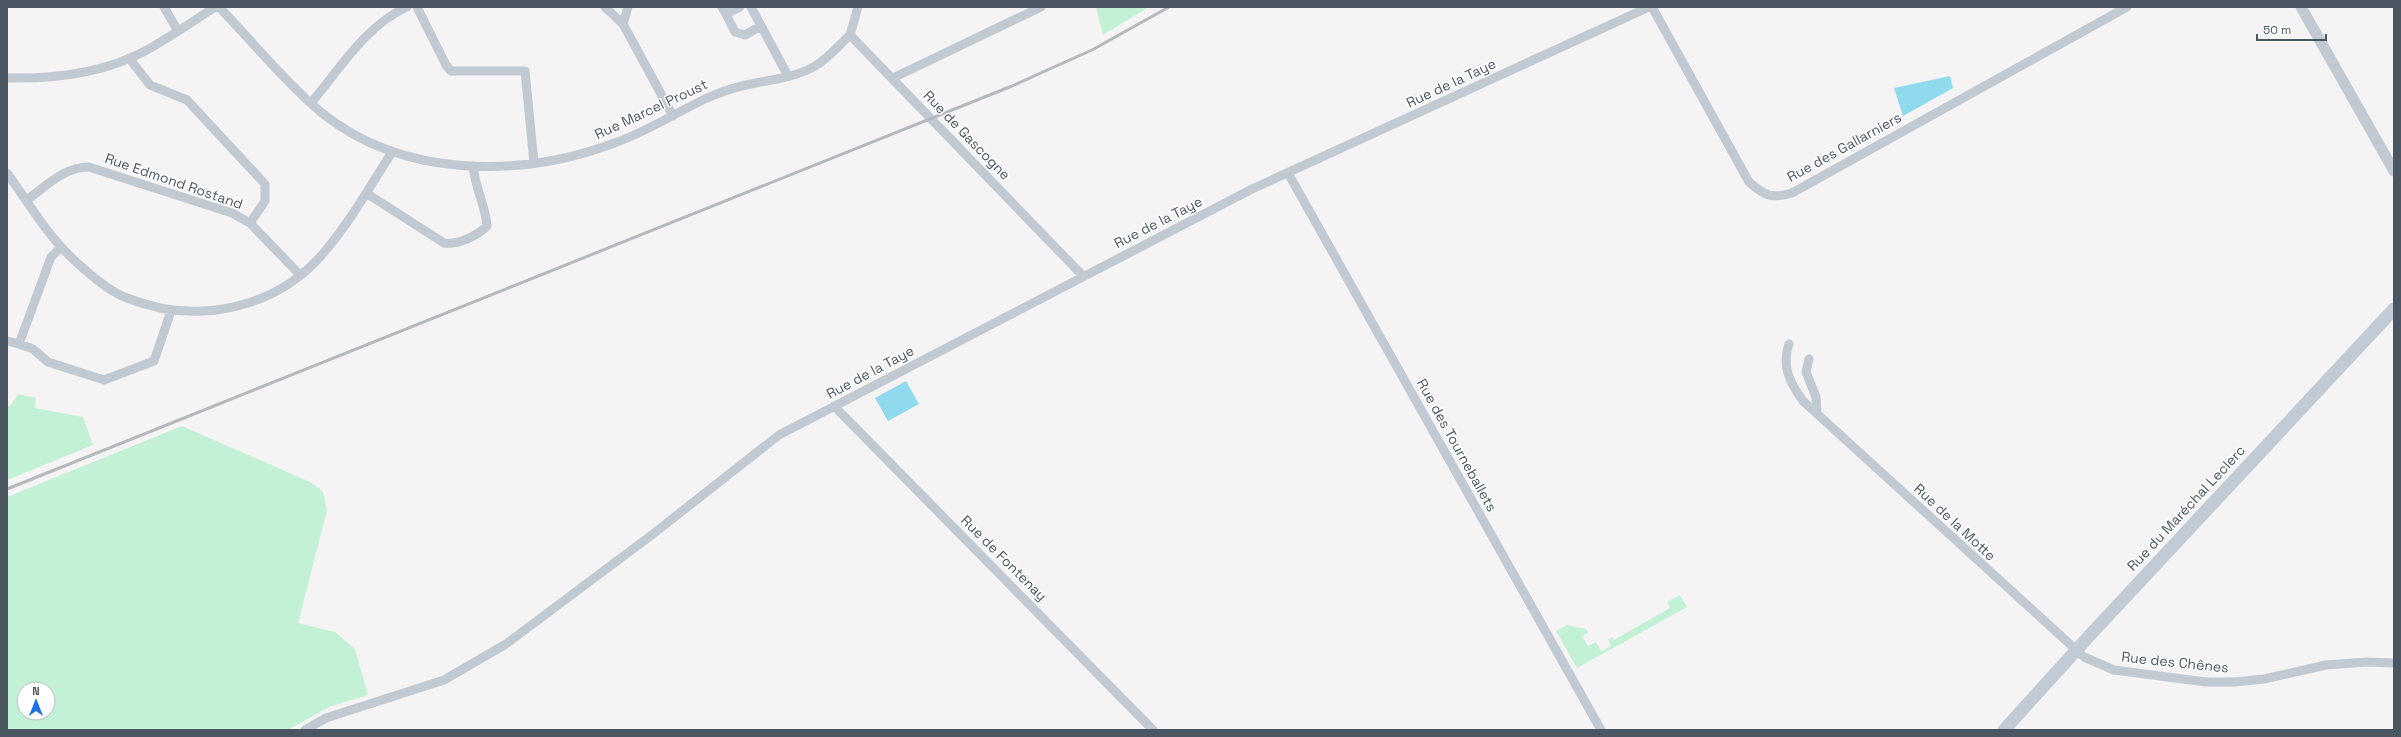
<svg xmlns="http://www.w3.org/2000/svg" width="2401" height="737" font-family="'Space Grotesk',sans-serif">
<rect width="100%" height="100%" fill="#f5f3f3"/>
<!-- green -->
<path fill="#c3f1d5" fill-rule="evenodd" d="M1096,7H1149L1103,35Z
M18,394L36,398L35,408L83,417L93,445L7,480V406H10Z
M182,426L310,482L323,492L327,510L298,623L335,632L355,649L368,695L329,707L288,730H7V497ZM24,689H48V713H24Z
M1680,595L1687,607L1577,668L1556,631L1567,625L1586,629L1588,633L1582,636L1588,646L1596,642L1601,651L1611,646L1608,639L1612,637L1614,640L1670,608L1667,602Z"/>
<!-- water -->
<path fill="#90daee" d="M1950,76L1953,88L1903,116L1894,88Z
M906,381L919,404L888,421L875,398Z"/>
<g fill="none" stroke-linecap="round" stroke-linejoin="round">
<!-- minor -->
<path stroke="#c1cad2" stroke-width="9" d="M164,7L178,31
M219,7C251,40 287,84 322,113C404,179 523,178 617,142C648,131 675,113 705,99C718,93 732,88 746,85C768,80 795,78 815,66C828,59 839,45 850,35
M417,7L446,65L451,71H525L534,163
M605,7L623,24L673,116
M722,7L726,14L740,7
M751,7L788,76
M1652,7L1749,182C1765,196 1771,199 1792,193L2127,7
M726,14L735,32L745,35L761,26
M623,24L628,7
M850,35L1083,276
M850,35L858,7
M129,58L150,85L187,100L265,184V201L250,223
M7,78C53,79 104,73 145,51C169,38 192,22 215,7
M893,78L1041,7
M311,103C339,70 366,25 407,7
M7,173C28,202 47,235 73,259C88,273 108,291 127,298C197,326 278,309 326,250C351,220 371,185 392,152
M1288,173L1601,730
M366,193L444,243C458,245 477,236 487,226C486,207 475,188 473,166
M27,200C46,186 64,167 89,167L232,213L250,223L300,275
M7,341L19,344L51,257L61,247
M19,344L33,349L48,362L104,380L154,361L171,311
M1789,344C1781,366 1790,383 1803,401L2084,657L2114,670L2206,682H2235L2264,679L2326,665L2367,662L2394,663
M1809,359L1806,372L1816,397L1817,413
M834,406L1153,730
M305,730L326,718L444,680L506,644L653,534L779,435L1252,189L1649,7"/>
<!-- tertiary -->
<path stroke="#c1cad2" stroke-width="11" d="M2301,7L2394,171"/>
<!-- secondary -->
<path stroke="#c1cbd6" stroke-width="13" d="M2004,730L2090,635L2394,309"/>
<!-- rail -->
<path stroke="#b5b8bd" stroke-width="3" d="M7,489L1012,86L1092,50L1169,7"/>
</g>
<g text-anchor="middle" stroke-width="3" stroke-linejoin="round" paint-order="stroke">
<!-- street labels -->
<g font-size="14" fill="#4a5661" stroke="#fff">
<text transform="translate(1451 83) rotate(-25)" y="5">Rue de la Taye</text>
<text transform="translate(651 109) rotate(-25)" y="5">Rue Marcel Proust</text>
<text transform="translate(967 135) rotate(46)" y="5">Rue de Gascogne</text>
<text transform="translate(1844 147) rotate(-29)" y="5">Rue des Gallarniers</text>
<text transform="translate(174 181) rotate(19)" y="5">Rue Edmond Rostand</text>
<text transform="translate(1158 222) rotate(-27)" y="5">Rue de la Taye</text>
<text transform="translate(870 372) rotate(-28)" y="5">Rue de la Taye</text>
<text transform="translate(1457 445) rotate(61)" y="5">Rue des Tourneballets</text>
<text transform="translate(2186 508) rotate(-47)" y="5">Rue du Maréchal Leclerc</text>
<text transform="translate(1955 522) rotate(43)" y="5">Rue de la Motte</text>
<text transform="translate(1004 558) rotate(45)" y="5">Rue de Fontenay</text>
<text transform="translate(2175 662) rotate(6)" y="5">Rue des Chênes</text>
</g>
</g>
<!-- border -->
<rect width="2401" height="737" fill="none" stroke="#4a5661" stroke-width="16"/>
<!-- north arrow -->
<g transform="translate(36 701)"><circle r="19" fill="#ffffff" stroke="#b7bbc0"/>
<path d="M0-3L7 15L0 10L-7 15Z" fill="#1a73e8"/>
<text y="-6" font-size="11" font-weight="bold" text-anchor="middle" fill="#4a5661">N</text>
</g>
<!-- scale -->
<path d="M2257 34v6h69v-6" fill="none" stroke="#4a5661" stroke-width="2"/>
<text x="2263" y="34" font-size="12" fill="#4a5661" stroke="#ffffff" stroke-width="3" paint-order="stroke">50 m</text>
</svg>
